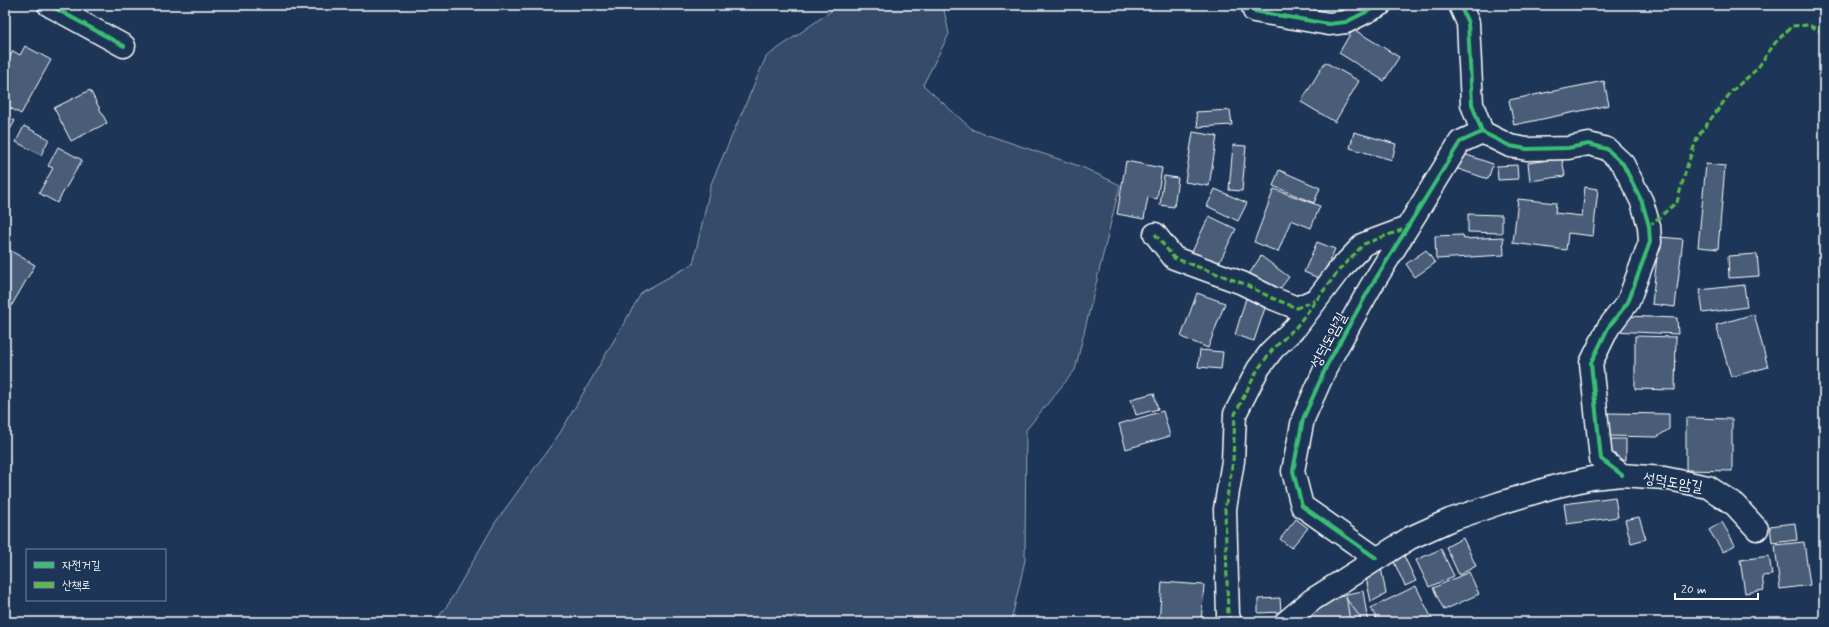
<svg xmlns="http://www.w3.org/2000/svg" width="1829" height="627" font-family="Mynerve,'Poor Story',sans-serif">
<rect width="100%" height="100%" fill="#1d3557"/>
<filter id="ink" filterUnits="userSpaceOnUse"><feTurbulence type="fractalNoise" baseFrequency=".025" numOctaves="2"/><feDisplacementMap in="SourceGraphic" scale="8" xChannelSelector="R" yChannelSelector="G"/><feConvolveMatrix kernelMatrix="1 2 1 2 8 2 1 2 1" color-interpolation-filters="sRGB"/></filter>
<g filter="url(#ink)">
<!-- green -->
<path fill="#364b69" stroke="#9aa5b4" d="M834,5H943L949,34L923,85L973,130L1082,167L1120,185L1075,370L1026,430L1025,560L1011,622H435L449,603L495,523L560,433L642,292L693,264L711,184L766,57L831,11Z"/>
<!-- building -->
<path fill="#4a5d79" stroke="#fff" d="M1353,29L1399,57L1384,81L1339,53Z
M25,46L51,60L21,114L5,105V66L13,51L20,55Z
M1325,62L1359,81L1335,122L1301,102Z
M1604,81L1609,105L1514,125L1509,100Z
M90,90L107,123L71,141L54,108Z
M1230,110L1232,125L1198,127L1196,112Z
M5,115L15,121L5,138Z
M24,126L49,139L41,155L16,142Z
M1193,132L1217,136L1209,186L1185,182Z
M1354,132L1396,144L1392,160L1350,148Z
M1233,145L1246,146L1242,191L1229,190Z
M58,147L82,160L57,203L39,193L53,168L48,166Z
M1461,153L1493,164L1488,179L1455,168Z
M1562,158L1565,176L1530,181L1528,163Z
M1126,161L1162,168L1157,199L1148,197L1144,219L1117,214Z
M1706,164L1725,166L1718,249L1698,247Z
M1517,165L1518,179L1498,180L1497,166Z
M1279,170L1320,188L1314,203L1273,186Z
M1164,176L1178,178L1174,207L1160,205Z
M1585,187L1598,189L1593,236L1568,233L1566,250L1513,243L1518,199L1556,203L1555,213L1582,216Z
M1215,189L1247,203L1238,221L1207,206Z
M1274,189L1320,206L1311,228L1291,220L1278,252L1254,242Z
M1468,214L1502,215V233L1468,232Z
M1209,216L1236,229L1217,267L1191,254Z
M1463,235L1464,239L1503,237L1504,255L1436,259L1435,236Z
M1659,237L1683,239L1675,307L1652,304Z
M1317,242L1335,249L1321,279L1304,272Z
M6,248L35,265L5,317V251Z
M1426,250L1435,263L1415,277L1406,264Z
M1757,254L1759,276L1729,278L1728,256Z
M1261,256L1289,277L1276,294L1249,274Z
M1744,285L1747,307L1703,313L1700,290Z
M1197,293L1225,303L1208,348L1181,337Z
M1246,298L1266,305L1254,341L1235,335Z
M1754,314L1768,367L1731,377L1716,325Z
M1624,316L1677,318L1678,334L1611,331Z
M1635,336L1676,337L1675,390L1635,389Z
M1200,350L1223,352L1221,369L1198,367Z
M1154,393L1158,409L1136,415L1131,399Z
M1163,411L1170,436L1126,449L1119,424Z
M1608,413L1669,414V429L1657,437L1608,436Z
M1686,418L1732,419V471L1686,470Z
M1610,439H1626V460H1610Z
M1615,497L1618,517L1567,524L1564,504Z
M1639,517L1646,539L1631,543L1625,520Z
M1296,519L1308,528L1291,548L1280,539Z
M1722,522L1735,545L1723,552L1709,530Z
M1795,523L1797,540L1772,543L1770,526Z
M1463,538L1476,566L1459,575L1446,547Z
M1804,542L1810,585L1780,589L1775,545Z
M1441,549L1454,576L1429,587L1416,560Z
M1404,556L1416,581L1405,586L1393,560Z
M1769,556L1772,575L1762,576L1764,590L1745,593L1740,560Z
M1380,562L1386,594L1371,602L1365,573Z
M1469,572L1479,594L1444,610L1433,588Z
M1162,582L1204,585L1201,622H1159Z
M1416,586L1432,619L1424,622H1378L1371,608Z
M1363,591L1368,622H1350L1346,594Z
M1341,592L1361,618L1356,622H1305L1304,620Z
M1280,598L1281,612L1258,613V599Z
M1466,619L1499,622H1466Z"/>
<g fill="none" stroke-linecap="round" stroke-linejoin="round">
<!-- street casing -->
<g stroke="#fff" stroke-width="25">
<path id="street" d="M49,5L124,46
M1253,5L1254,11L1329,24L1346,22L1380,5
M1460,5L1468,23L1472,104L1482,132L1510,146L1527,149L1568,148L1589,144L1607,149L1623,164L1642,202L1649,226L1650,242L1628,302L1608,328L1591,363L1601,459L1622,475
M1155,234L1174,258L1242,283L1272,298L1297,308L1315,300
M1376,558L1302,506L1293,471L1303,419L1327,365L1370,288L1460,142L1482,132
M1230,622L1228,615L1225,509L1233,461L1235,414L1258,369L1273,349L1296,327L1340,269L1364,244L1407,228
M1286,622L1312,600L1410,538L1450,520L1500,503L1553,487L1592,478L1622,475L1664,478L1708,487L1735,505L1757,529"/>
</g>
<!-- street -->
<use href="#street" stroke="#1d3557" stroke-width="22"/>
<!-- quiet -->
<path stroke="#5cbc4b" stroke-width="3" stroke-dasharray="6 3" stroke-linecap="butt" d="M1649,226L1677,202L1688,163L1698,136L1732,91L1757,69L1775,43L1792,26L1809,25L1824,33
M1155,234L1174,258L1242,283L1272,298L1297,308L1315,300
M1230,622L1228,615L1225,509L1233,461L1235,414L1258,369L1273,349L1296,327L1340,269L1364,244L1407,228"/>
<!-- cycleway casing -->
<g stroke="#1d3557" stroke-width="6">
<path id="cycleway" d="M49,5L124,46
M1253,5L1254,11L1329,24L1346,22L1380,5
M1460,5L1468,23L1472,104L1482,132L1510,146L1527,149L1568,148L1589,144L1607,149L1623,164L1642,202L1649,226L1650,242L1628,302L1608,328L1591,363L1601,459L1622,475
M1376,558L1302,506L1293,471L1303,419L1327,365L1370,288L1460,142L1482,132"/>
</g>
<!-- cycleway -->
<use href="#cycleway" stroke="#3abd76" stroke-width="4"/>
</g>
</g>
<g text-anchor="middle" stroke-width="3" stroke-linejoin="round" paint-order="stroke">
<!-- street labels -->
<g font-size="15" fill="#fff" stroke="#1d3557">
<text transform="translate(1328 340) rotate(-62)" y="5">성덕도암길</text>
<text transform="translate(1673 482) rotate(9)" y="5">성덕도암길</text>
</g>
</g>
<!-- margin -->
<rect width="1829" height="627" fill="none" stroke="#1d3557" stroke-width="20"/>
<rect x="10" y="10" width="1809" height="607" fill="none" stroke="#fff" stroke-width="1.5" filter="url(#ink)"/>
<!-- legend -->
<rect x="26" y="549" width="140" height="52" fill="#1d3557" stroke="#77869a"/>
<rect x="34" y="562" width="20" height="6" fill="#3abd76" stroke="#77869a"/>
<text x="62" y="569" font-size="12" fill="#ffffff">자전거길</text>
<rect x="34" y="582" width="20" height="6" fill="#5cbc4b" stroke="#77869a"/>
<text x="62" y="589" font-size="12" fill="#ffffff">산책로</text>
<!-- scale -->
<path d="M1675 593v6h83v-6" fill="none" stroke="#ffffff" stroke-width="2"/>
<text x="1681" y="593" font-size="12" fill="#ffffff" stroke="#1d3557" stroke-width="3" paint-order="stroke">20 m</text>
</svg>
